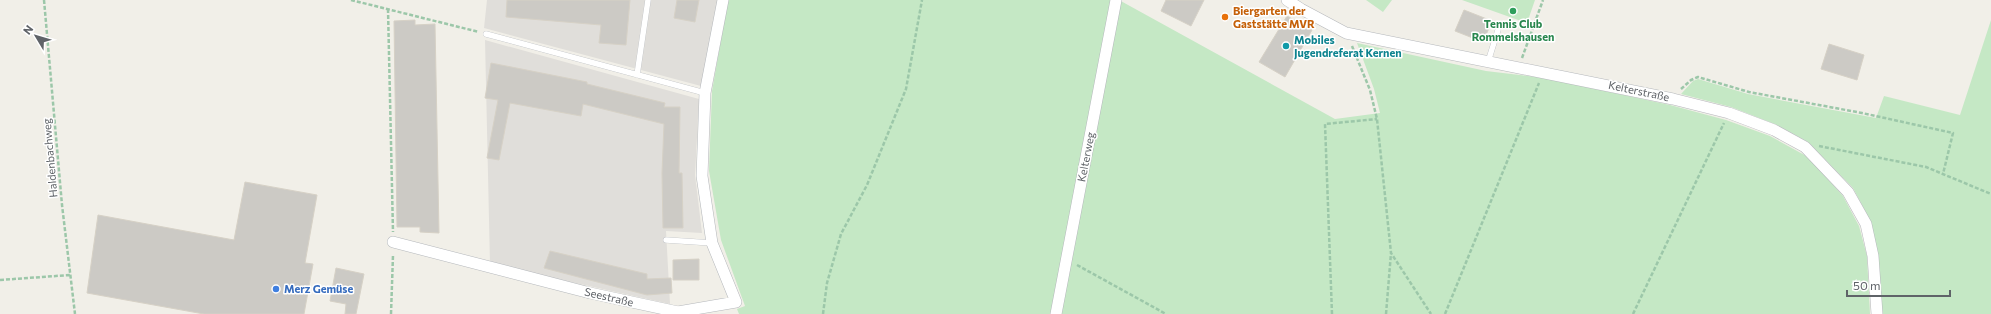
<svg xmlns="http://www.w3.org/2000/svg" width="1991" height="314" font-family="Commissioner,sans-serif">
<rect width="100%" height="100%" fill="#f1efe8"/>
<!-- industrial -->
<path fill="#e0deda" d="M487,0H718L701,86L484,28Z
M485,40L699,99L695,175L702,233L666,231L670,304L490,264Z"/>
<!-- green -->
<path fill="#c5e8c5" d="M728,0H1119L1335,119L1380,113L1374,89L1357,43L1486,71L1544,78L1670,105L1726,120L1770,136L1808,157L1843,196L1859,226L1867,256L1870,314H739L737,309L745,306L721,240L709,171L712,91Z
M1366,0H1392L1383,12Z
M1462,0H1535L1527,23Z
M1991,20V314H1882L1878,256L1871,222L1853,188L1808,142L1777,125L1731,107L1681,94L1693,81L1698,79L1748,94L1876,118L1884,96L1960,115Z"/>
<!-- building -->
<path fill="#cccac5" stroke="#d6d1c6" d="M507,0H630L626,45L599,43L601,25L506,17Z
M677,0H699L695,22L674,18Z
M1166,0H1204L1191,26L1161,11Z
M1464,10L1492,21L1483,42L1455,31Z
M1287,16L1312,30L1285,77L1259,62Z
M415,20V25L435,24L439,233L420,232V227H397L394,21Z
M1829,44L1864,55L1857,80L1821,69Z
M491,63L587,82V84L665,103L664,107H680L679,173H682L683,228H663L662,173L664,124L583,104L581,116L510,103L499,160L487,158L498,100L485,98Z
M245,182L317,195L305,263L313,264L304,314H204L87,293L98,215L234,240Z
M550,251L647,274V279L671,278L672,293L647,295L544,268Z
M699,259V280H673V260Z
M336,268L364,274L356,314H345L346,304L330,301Z"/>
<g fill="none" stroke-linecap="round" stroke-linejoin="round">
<!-- lane casing -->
<g stroke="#b5b8bc" stroke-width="6">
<path id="lane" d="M486,34L705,93
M1488,62L1498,30
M637,75L648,0
M666,240L712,243"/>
</g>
<!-- street casing -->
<g stroke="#b5b8bc" stroke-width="12">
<path id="street" d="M1287,0L1301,9L1346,33L1673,99L1729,113L1774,130L1805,147L1848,192L1866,224L1873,256L1877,314
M393,242L590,293L678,312L736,302L712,243L702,176L705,93L723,0
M1056,314L1116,0"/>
</g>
<!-- path -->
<path stroke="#9cc7a9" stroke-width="2.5" stroke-dasharray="4 2" stroke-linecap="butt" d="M44,0L62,205L75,314
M351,0L479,32
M388,9L393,232
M1352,46L1370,90L1377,119L1391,253L1431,314
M1522,58L1543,0
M1681,89L1691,80L1698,77L1749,92L1862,113L1953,133L1943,174
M1819,146L1926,167L1991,194
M1077,265L1166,314
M0,280L70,275
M391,314L393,255
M823,314L827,283L841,234L867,185L906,89L922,0
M1332,314L1325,124L1377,119
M1386,314L1391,253
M1445,314L1539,83
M1633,314L1724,123"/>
<!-- lane -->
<use href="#lane" stroke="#fff" stroke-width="5.5"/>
<!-- street -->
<use href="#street" stroke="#fff" stroke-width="11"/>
</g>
<!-- markers -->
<circle fill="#2e9e5b" stroke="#fff" stroke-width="1.5" cx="1513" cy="11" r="4"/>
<circle fill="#e8710a" stroke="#fff" stroke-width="1.5" cx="1225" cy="17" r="4"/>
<circle fill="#0f9aa8" stroke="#fff" stroke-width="1.5" cx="1286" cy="46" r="4"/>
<circle fill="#3f7fe0" stroke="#fff" stroke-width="1.5" cx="276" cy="289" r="4"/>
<g text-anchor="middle" stroke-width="3" stroke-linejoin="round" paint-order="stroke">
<!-- food labels -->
<g font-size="11" font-weight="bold" fill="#c56008" stroke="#fff" text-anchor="start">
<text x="1233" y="15">Biergarten der<tspan x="1233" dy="13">Gaststätte MVR</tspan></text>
</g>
<!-- leisure labels -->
<g font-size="11" font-weight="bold" fill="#27864d" stroke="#fff">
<text x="1513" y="28">Tennis Club<tspan x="1513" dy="13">Rommelshausen</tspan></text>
</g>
<!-- culture labels -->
<g font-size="11" font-weight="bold" fill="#0d838f" stroke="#fff" text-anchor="start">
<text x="1294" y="44">Mobiles<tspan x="1294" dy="13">Jugendreferat Kernen</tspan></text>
</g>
<!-- street labels -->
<g font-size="11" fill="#5f6368" stroke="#fff">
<text transform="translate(1639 91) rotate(12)" y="4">Kelterstraße</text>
<text transform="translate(1086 157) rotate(-79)" y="4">Kelterweg</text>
<text transform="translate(50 158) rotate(-95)" y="4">Haldenbachweg</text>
<text transform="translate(609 297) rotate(13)" y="4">Seestraße</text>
</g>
<!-- shop labels -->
<g font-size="11" font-weight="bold" fill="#366cbe" stroke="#fff" text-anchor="start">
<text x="284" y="293">Merz Gemüse</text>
</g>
</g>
<!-- north arrow -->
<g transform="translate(36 36) rotate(308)" stroke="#ffffff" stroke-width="3" paint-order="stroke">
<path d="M0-3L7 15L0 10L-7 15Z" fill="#5f6368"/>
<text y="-6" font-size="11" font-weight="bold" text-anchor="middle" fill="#5f6368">N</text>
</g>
<!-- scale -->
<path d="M1847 290v6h103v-6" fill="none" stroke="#5f6368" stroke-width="2"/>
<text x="1853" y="290" font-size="12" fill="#5f6368" stroke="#ffffff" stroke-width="3" paint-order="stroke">50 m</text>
</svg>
